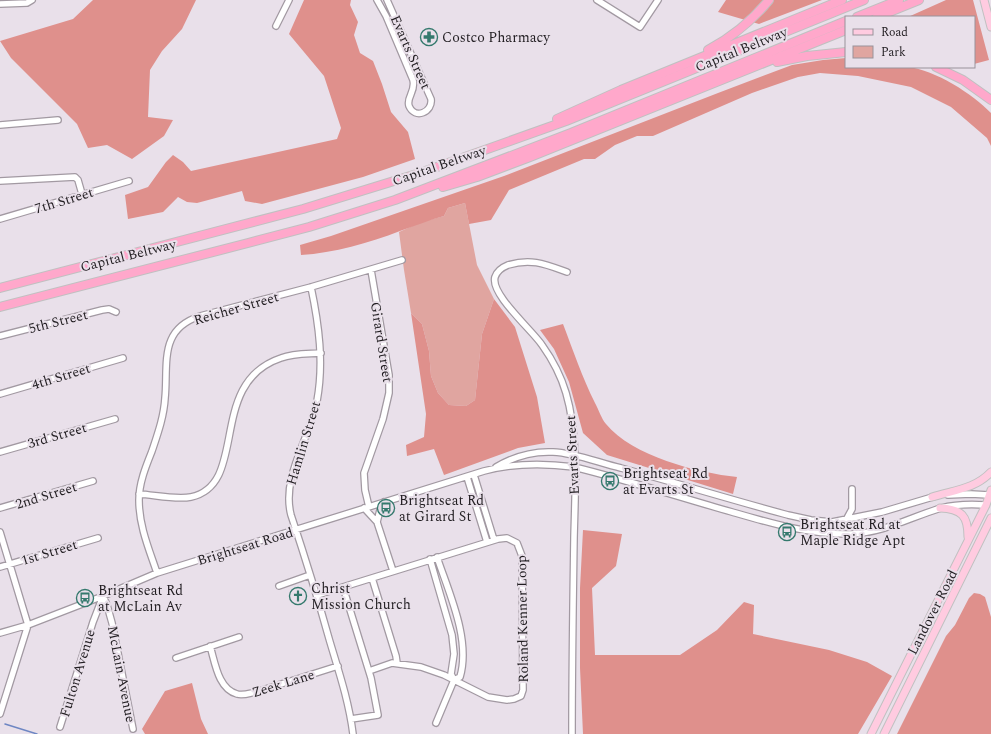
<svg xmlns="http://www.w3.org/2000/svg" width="991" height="734" font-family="Spectral,serif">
<rect width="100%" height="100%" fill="#e9e0ea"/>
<!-- green -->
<path fill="#e0a5a0" d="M465,203L477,265L494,299L482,334L475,400L466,406L449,405L438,393L431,376L429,351L422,324L411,313L404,270L399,232L421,222L444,216L448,208Z"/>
<!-- forest -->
<path fill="#df908c" d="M93,0H196L182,29L162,51L150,70L148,117L173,120L164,136L132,159L107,145L88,148L77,124L11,58L0,41L73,19Z
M304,0H351L350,5L358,22L354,35L360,53L373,61L382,84L391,112L408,132L415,159L363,177L262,204L245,201L242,191L197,203L187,202L178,197L163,212L128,219L125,195L148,187L166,162L173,155L183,162L191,171L337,139L341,128L324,76L289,34Z
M726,0H822L759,24L718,12Z
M946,0H973L989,60L974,64V17H908Z
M846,58V67C866,67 888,65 908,67C935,70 973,94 991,113V146L987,138L951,107L911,87L858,76L820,73L798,77L752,93L653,136H637L615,145L595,159H584L509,190L491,220L469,224L465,203L448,208L444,216C429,220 415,226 400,231C369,243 334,253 301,255L300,245L331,236L504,176L718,93L792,65L823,60Z
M494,299L515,327L537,397L545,443L518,448L444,475L434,449L407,456L406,445L424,437L426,414L411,313L422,324L429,351L431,376L438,393L449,405L466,406L475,400L482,334Z
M563,324C573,350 582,377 595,403C599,410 601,418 606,424C632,456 698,473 737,477L733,494L607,455L583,433L569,382L554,349L540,330Z
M583,530L622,534L616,566L592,588L595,655H680L717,630L744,602L754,605L753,634L829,650L867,662L892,676L858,734H583L580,668V588Z
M974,593L980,594L985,597L991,617V734H897L946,636L955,625L969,598Z
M192,683L201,719L208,734H145L142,729L165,691Z"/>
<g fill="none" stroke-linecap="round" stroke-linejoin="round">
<!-- stream -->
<path stroke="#6e86c3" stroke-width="1.5" d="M5,724L37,734"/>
<!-- minor casing -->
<g stroke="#a299a2" stroke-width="8">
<path id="minor" d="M377,0L386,16L413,80C416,92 406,97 409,106C415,120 433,112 431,99L387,0
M597,0L640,27L658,0
M0,4L27,3L32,0
M276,26L289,0
M0,125L58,120
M0,181L75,177L78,180L82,194
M0,219L129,181
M567,272C545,264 531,258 508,265C503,267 497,271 495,277C490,294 532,330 542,345C552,359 561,376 566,393C579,437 575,492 574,538C573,603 572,669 572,734
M311,287C319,325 324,363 317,401C310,438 281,477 291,515C305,557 318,599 330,642C339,672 349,702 353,734
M0,336L102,310L109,309L116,312
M0,394L123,358
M0,452L115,419
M496,467C513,457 533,451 553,452C576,453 599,463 621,468C677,483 732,500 788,515L811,520L832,522L882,512L936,496
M474,475L494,540
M467,477L487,542
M139,494C155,495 176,500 191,497C250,484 206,383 281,358C294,353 308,354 321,353
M948,495L971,494L989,495
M384,502L380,510L377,522L393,571
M369,507L365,490L364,473L383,419L389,393V375L371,270
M0,508L93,481
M364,508L377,522
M846,520L852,509V489
M0,532L28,625L0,714
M430,559L452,635L454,654L451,674L454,680
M0,567L98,538
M157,573C149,549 139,526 139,500C139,483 146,466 152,451C158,433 164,416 165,398C167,380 164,356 171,340C176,328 188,320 200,316L311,287L402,260
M372,578L396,656L397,663
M279,586L310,575
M343,587L371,678L378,715L351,719
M317,595L498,539L507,538L517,543L522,556L523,690L521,696L514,699L507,700L488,697L444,675L421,667L392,663L369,671
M103,596L107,605L112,623L133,729
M0,633L28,625L103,596L157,573L484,471C514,463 544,463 574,467C627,480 679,497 732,512C770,523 810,535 851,534C883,533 911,517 941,508C956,504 971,504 986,505
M210,646C215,662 218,689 237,694C243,696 250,693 256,692L338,666
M176,658L239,637
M436,723L454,680L460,677C471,640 449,593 437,557
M60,727L93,622L103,596"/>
</g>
<!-- major casing -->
<g stroke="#c1c0c1" stroke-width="9">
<path id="major" d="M984,0L991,27
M932,497C954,490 975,489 991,472
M940,508C962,509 968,516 968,537
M871,734L986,505L991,490
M884,734L991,518"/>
</g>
<!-- highway casing -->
<g stroke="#c1c0c1" stroke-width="10">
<path id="highway" d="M857,17L899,0
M877,17L919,0
M708,50C732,37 752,21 769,0
M777,62L807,56L846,52
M936,67L963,80L991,100
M557,119L621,90L842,0
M443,187L477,177L530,157L846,30
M0,288L303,209L420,173L566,121L864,0
M0,307L248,243L309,227L395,200L571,133L846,21"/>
</g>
<!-- minor -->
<use href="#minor" stroke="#fff" stroke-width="5.5"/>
<!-- major -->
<use href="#major" stroke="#ffcbe0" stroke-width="7"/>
<!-- highway -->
<use href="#highway" stroke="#ffa8cb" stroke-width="8"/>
</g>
<!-- icons -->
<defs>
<g id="pharmacy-ring" transform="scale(0.9)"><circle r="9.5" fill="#e9e0ea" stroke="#34796d" stroke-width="1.5"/><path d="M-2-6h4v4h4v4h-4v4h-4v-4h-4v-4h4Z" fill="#34796d"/></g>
<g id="bus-ring" transform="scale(0.9)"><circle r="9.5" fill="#e9e0ea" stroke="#34796d" stroke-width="1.5"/><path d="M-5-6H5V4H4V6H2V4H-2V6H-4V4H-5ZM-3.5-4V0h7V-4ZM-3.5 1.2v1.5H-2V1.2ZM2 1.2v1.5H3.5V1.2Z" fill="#34796d"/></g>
<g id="church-ring" transform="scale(0.9)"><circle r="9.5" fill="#e9e0ea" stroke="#34796d" stroke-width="1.5"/><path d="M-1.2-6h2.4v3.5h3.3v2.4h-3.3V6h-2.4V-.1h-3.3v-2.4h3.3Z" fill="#34796d"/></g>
</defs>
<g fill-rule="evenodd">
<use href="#pharmacy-ring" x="429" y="37"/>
<use href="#bus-ring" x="610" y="481"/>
<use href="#bus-ring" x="386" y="508"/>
<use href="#bus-ring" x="787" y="532"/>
<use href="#church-ring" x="298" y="596"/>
<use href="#bus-ring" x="85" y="598"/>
</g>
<g text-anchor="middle" stroke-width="4" stroke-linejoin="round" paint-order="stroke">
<!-- poi labels -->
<g font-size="14" fill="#221e22" stroke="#e9e0ea" text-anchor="start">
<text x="442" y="42">Costco Pharmacy</text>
<text x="623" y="478">Brightseat Rd<tspan x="623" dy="16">at Evarts St</tspan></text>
<text x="399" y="505">Brightseat Rd<tspan x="399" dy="16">at Girard St</tspan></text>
<text x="800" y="529">Brightseat Rd at<tspan x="800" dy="16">Maple Ridge Apt</tspan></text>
<text x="311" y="593">Christ<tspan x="311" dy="16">Mission Church</tspan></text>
<text x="98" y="595">Brightseat Rd<tspan x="98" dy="16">at McLain Av</tspan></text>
</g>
<!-- street labels -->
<g font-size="14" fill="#221e22" stroke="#e9e0ea">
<text transform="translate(741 49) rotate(-22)" y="5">Capital Beltway</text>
<text transform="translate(411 52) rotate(66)" y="5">Evarts Street</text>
<text transform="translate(439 165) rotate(-19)" y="5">Capital Beltway</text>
<text transform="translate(64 200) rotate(-17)" y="5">7th Street</text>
<text transform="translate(128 255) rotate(-14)" y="5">Capital Beltway</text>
<text transform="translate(236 308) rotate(-16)" y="5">Reicher Street</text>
<text transform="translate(58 321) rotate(-14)" y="5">5th Street</text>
<text transform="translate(382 342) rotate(81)" y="5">Girard Street</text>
<text transform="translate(61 376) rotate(-17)" y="5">4th Street</text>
<text transform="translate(57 435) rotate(-16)" y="5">3rd Street</text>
<text transform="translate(303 443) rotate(-73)" y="5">Hamlin Street</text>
<text transform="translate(572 455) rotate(-93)" y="5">Evarts Street</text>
<text transform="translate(46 495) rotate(-17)" y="5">2nd Street</text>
<text transform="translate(245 546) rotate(-17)" y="5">Brightseat Road</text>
<text transform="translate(49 552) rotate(-17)" y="5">1st Street</text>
<text transform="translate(932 612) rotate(-63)" y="5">Landover Road</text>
<text transform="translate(522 619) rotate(-91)" y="5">Roland Kenner Loop</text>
<text transform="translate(77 673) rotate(-73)" y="5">Fulton Avenue</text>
<text transform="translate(122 674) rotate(79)" y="5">McLain Avenue</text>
<text transform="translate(283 683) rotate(-17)" y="5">Zeek Lane</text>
</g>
</g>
<!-- legend -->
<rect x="845" y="16" width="130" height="52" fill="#e9e0ea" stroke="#99929a"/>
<rect x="853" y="29" width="20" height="6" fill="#ffcbe0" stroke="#99929a"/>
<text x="881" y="36" font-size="12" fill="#221e22">Road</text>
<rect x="853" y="46" width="20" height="12" fill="#e0a5a0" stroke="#99929a"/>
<text x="881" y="56" font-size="12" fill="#221e22">Park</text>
</svg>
